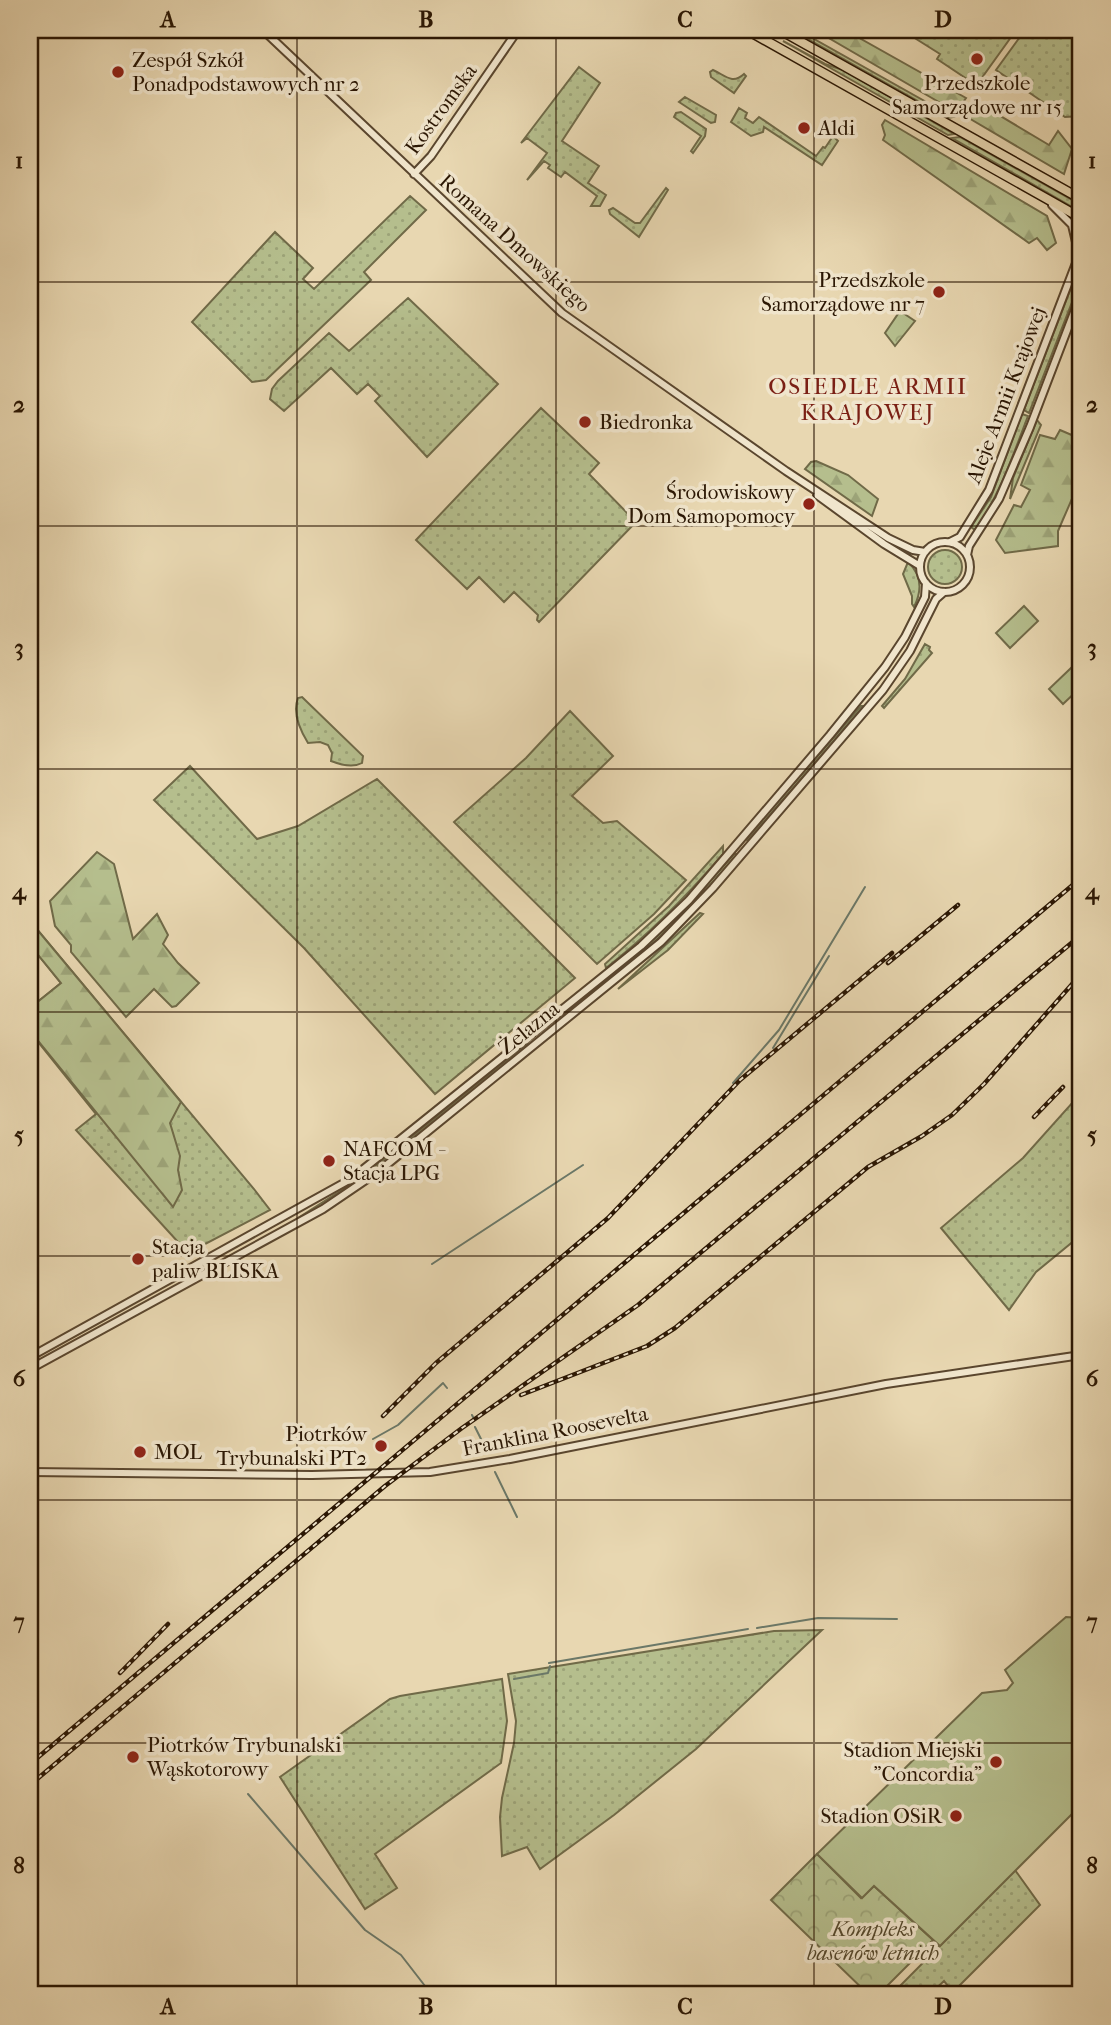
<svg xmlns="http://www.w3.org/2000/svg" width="1111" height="2025" font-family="'IM FELL French Canon',serif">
<defs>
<pattern id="grass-dots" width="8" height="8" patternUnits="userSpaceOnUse" patternTransform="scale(1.75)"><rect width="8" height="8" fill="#b5be8d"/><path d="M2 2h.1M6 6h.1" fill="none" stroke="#9ca378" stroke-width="1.8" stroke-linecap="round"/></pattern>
<pattern id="forest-firs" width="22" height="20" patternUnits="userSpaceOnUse" patternTransform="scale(1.75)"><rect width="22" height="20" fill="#b5be8d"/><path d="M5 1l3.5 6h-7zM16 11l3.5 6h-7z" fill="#9ca378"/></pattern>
<pattern id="park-crowns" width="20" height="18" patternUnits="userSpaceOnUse" patternTransform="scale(1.75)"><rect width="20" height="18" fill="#b5be8d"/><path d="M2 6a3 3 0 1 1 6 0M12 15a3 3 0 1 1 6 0" fill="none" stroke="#9ca378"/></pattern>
</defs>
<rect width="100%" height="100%" fill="#e8d7b1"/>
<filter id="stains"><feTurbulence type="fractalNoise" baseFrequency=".00286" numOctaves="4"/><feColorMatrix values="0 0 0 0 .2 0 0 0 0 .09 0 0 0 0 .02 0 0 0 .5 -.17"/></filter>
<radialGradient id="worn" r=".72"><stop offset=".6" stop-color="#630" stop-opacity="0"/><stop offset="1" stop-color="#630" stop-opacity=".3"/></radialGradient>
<!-- grass -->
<path fill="url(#grass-dots)" stroke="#706a48" stroke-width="2" d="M792,30H798L953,117L948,118Z
M902,30H1010L1014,33L981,79H967L937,59L940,54Z
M1025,30H1045L1057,38L1063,30H1081V116L1065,117L996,70Z
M783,41L825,64L843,70L954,134L948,135Z
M579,67L600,83L562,141L599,166L588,183L606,195L600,206H591L597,196L565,172L561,177L548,168L550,165L544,161L527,180L547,153L527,138L521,143Z
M713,70C725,75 732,85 744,74L746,76L734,93L711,77L710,72Z
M685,97L716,115L715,122L711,123L679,102Z
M739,108L747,113L745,118L753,123L759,117L816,156L823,147L825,148L833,136L838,141L822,165L764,127L763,132L751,136L731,122Z
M681,112L706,129L705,136L693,153L691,151L701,136L674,117L676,113Z
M960,137L1081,205V212L952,138Z
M666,188L668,190L639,237L610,214L609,210L613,208L635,223H640Z
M410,196L426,210L364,272L371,280L266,380L252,382L192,322L275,232L313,268L303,279L314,289Z
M1081,262V279L1029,413L1024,410Z
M408,298L498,384L427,457L375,401L380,396L368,384L357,394L331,368L284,411L270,399L272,389L278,381L329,333L349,351Z
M541,408L599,463L589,474L636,522L539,622L537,620L538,615L514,592L504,602L479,577L467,589L416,540Z
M1022,414L1028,416C1013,455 1000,495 975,530L971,527L991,497Z
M1037,420L1041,425L1010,499L1013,478Z
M928 567a17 17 0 1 1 34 0a17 17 0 1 1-34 0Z
M908,562C922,575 922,591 914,607L912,604V596L903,574Z
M925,644L930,647L929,650L932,653L884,708L882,706L905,679Z
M302,697L363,756L362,763C353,768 341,765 331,761L332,753L328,745L320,742L308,743C300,730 292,713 298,698Z
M861,706H864L747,841L749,835Z
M570,711L613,756L572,796L603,823L617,821L686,880L654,914L597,964L454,822L526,758Z
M190,766L257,839L298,826L377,779L575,978L435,1094L304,948L154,800Z
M723,846V854C687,896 650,934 606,968L605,964L669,906Z
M734,854H736V856C698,901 659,940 614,978L612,976L675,920Z
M700,913L703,914L668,950L618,989Z
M30,921L254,1189L270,1210L188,1253L76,1130L96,1114L30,1032V1008L61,983L30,945Z
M527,1044L530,1045L365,1178L329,1202L298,1218L362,1177Z
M1081,1093V1213L1072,1221L1081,1235L1036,1272L1009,1310L941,1228L1023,1158Z
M822,1630L696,1749L614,1815L540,1869L527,1847L502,1856L500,1817L502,1798L514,1743L516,1721L508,1674L774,1631Z
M502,1679L507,1721L501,1763L375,1854L397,1888L365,1909L280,1777L390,1699L400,1696Z
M1015,1870L1040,1905L953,1992L944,1981L929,1995H891Z"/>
<!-- forest -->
<path fill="url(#forest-firs)" stroke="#706a48" stroke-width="2" d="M815,30H845L966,98L956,112Z
M977,102L1049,145L1058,131L1072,149L1064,174L967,117Z
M885,120L1047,216L1056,243L1047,250L1037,238L1029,243L883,140L885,135L882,125Z
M1060,430L1081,439V478L1058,531V546L1005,553L996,540L1014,505L1021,507L1030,490L1021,485L1040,435L1055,439Z
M816,461L848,475L878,499L872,516L805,469L811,462Z
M97,852L114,864L133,939L157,914L168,935L163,944L178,963L199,983L176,1006L172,1007L154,989L126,1017L71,952V945L55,926L50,901Z
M30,921L181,1102L170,1123L180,1156L178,1170L182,1190L173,1207L30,1031V1008L61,983L30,945Z"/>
<!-- park -->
<path fill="url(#park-crowns)" stroke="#706a48" stroke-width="2" d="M900,311L915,321L895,346L885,333Z
M817,1854L861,1898L874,1886L933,1940L878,1995H869L771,1900Z"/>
<!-- pitch -->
<path fill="#b5be8d" stroke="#706a48" stroke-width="2" d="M1024,606L1038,621L1010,648L996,633Z
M1071,668L1081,679V687L1063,704L1049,689Z
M1066,1617L1081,1618V1805L940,1946L874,1886L862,1898L817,1854L982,1693L1007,1690L1013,1683L1005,1670Z"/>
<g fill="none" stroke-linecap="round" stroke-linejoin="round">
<!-- stream -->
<path stroke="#6b7868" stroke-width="2" d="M773,1048L829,956
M733,1083L779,1030L865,887
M432,1264L583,1165
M472,1415L473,1417
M475,1427L488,1453
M373,1439L398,1425L443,1383L447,1388
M495,1472L517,1517
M757,1628L818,1618L897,1619
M549,1663L748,1629
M514,1679L548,1673L550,1666
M248,1794L365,1930L401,1955L432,1995"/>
<!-- minor casing -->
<g stroke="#5a462e" stroke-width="10">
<path id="minor" d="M263,30L562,313L786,471L888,538L913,550L925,552
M414,174L431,156L518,30
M1052,205L1072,225L1079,255
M817,495L884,544L920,566
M950,542L960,537L989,490L1081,250
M920 567a25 25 0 1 1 50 0a25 25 0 1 1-50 0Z
M967,555L969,546L999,499L1030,427L1081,294
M30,1357L351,1179L641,946L689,900L830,735L885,667L905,637L925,597L926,583
M30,1369L323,1209L379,1171L661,942L713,888L883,690L910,651L936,599L944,592
M30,1472L312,1475L430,1472L510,1459L886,1384L1081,1355"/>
</g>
<!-- major casing -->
<g stroke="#2a1603" stroke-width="11">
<path id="major" d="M747,30L1081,218
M780,30L1081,199"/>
</g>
<!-- minor -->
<use href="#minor" stroke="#f0e5cc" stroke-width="6"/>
<!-- major -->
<use href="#major" stroke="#e8d7b1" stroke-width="8"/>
<!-- rail casing -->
<g stroke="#2a1603" stroke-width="4.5">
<path id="rail" d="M888,963L958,905
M1034,1117L1063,1087
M521,1395L647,1346L675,1328L868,1167L922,1136L952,1115L984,1084L1081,974
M383,1416L436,1363L608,1218L740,1080L892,953
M120,1673L168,1624
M30,1764L1081,878
M30,1785L385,1486L462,1428L638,1305L1081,935"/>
</g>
<!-- rail -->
<use href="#rail" stroke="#f0e5cc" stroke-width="2" stroke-dasharray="5" stroke-linecap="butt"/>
</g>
<!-- grid -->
<path fill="none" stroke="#2a1603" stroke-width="2" stroke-opacity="0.55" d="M297,30V1995M556,30V1995M814,30V1995M30,282H1081M30,526H1081M30,769H1081M30,1012H1081M30,1256H1081M30,1500H1081M30,1743H1081"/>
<!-- markers -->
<g fill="#8f2418" stroke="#f0e5cc" stroke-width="2.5">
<circle cx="977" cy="59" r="7"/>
<circle cx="118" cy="72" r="7"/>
<circle cx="804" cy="128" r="7"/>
<circle cx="939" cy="292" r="7"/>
<circle cx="585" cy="422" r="7"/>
<circle cx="809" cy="504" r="7"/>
<circle cx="329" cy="1161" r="7"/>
<circle cx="138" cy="1259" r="7"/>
<circle cx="381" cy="1446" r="7"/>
<circle cx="140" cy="1452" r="7"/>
<circle cx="133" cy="1757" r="7"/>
<circle cx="996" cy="1762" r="7"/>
<circle cx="956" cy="1816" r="7"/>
</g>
<g text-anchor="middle" stroke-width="7" stroke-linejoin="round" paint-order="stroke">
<!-- poi labels -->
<g font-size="21" fill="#2a1603" stroke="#f0e5cc" text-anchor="start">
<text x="132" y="67">Zespół Szkół<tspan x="132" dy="24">Ponadpodstawowych nr 2</tspan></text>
<text x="977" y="90" text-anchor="middle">Przedszkole<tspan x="977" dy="24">Samorządowe nr 15</tspan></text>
<text x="818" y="135">Aldi</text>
<text x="925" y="287" text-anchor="end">Przedszkole<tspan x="925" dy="24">Samorządowe nr 7</tspan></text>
<text x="599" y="429">Biedronka</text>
<text x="795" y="499" text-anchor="end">Środowiskowy<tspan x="795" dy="24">Dom Samopomocy</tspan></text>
<text x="343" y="1156">NAFCOM -<tspan x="343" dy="24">Stacja LPG</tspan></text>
<text x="152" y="1254">Stacja<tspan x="152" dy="24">paliw BLISKA</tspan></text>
<text x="367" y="1441" text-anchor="end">Piotrków<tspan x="367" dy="24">Trybunalski PT2</tspan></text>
<text x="154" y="1459">MOL</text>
<text x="147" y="1752">Piotrków Trybunalski<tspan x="147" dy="24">Wąskotorowy</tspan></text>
<text x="982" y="1757" text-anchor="end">Stadion Miejski<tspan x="982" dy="24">"Concordia"</tspan></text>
<text x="942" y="1823" text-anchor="end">Stadion OSiR</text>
</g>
<!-- street labels -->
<g font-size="21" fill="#2a1603" stroke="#f0e5cc">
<text transform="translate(441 109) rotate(-54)" y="7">Kostromska</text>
<text transform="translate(515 243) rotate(42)" y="7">Romana Dmowskiego</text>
<text transform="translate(1006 395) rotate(-69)" y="7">Aleje Armii Krajowej</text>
<text transform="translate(529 1028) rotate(-39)" y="7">Żelazna</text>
<text transform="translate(555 1431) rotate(-11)" y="7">Franklina Roosevelta</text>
</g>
<!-- park labels -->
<g font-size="21" font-style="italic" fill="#54482c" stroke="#f0e5cc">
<text x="873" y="1936">Kompleks<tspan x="873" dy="24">basenów letnich</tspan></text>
</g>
<!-- neighbourhood labels -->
<g font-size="23" letter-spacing="2" fill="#7a1f14" stroke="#f0e5cc">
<text x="868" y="394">OSIEDLE ARMII<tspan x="868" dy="26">KRAJOWEJ</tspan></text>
</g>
</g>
<!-- margin -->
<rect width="1111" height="2025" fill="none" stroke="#e8d7b1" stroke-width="77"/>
<rect x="38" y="38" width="1034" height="1948" fill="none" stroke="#2a1603" stroke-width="2.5"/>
<g font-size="23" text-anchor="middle" font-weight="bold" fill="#2a1603">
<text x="168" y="27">A</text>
<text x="426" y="27">B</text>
<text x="685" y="27">C</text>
<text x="943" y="27">D</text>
<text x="19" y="168">1</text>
<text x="1092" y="168">1</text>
<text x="19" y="412">2</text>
<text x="1092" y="412">2</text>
<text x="19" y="655">3</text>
<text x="1092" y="655">3</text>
<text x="19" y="899">4</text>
<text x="1092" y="899">4</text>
<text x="19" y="1142">5</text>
<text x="1092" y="1142">5</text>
<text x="19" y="1386">6</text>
<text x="1092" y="1386">6</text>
<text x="19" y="1629">7</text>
<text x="1092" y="1629">7</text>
<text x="19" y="1873">8</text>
<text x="1092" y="1873">8</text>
<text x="168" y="2014">A</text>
<text x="426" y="2014">B</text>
<text x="685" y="2014">C</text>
<text x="943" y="2014">D</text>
</g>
<rect width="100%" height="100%" filter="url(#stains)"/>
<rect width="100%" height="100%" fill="url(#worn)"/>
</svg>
